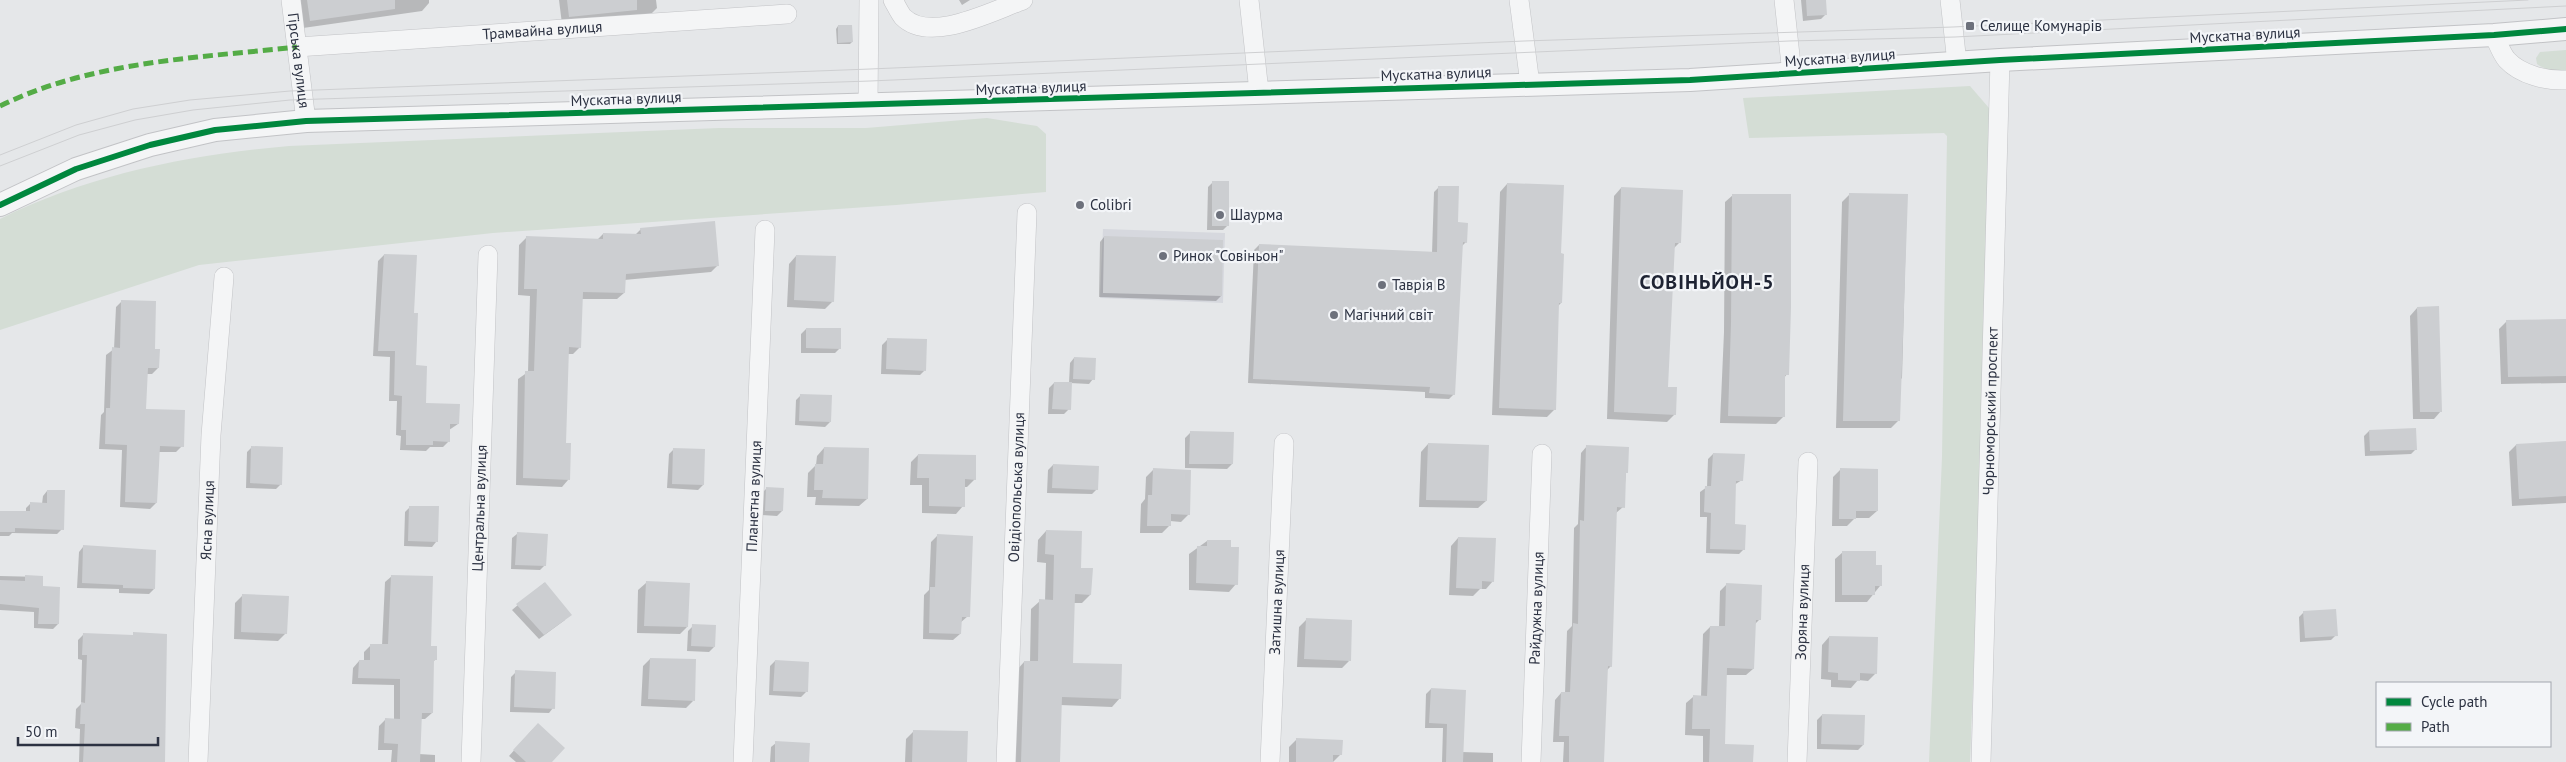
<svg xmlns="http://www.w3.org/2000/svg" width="2566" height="762" font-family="'PT Sans',sans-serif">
<rect width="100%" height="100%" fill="#e5e7e9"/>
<!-- built -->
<path fill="#d6d8de" d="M1103,229L1225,233L1223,303L1100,298Z"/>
<!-- green -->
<path fill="#d4ddd5" d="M2566,50V71C2555,71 2546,71 2537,64L2536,58L2540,52Z
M1970,86L1989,108L1991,139L1989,273L1970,762H1929L1942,457L1947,136L1944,133L1749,138L1743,98Z
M987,118L1037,126L1046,134V192L896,205L493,233L199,265L0,330V219C91,174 189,155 289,146L719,128H866Z"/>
<!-- shadow -->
<path fill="#0003" d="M299,0H429V3L422,11L303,28Z
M559,0H656L657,8L649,16L562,24Z
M959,0H970L962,5Z
M1801,0H1824L1826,14L1821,19L1803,21Z
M838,26L852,42L850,44H837L836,29Z
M1213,182L1228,225L1223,230H1207L1208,187Z
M1507,184L1560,255L1561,303L1558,306L1555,409L1547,417L1492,415L1500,192Z
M1439,187L1466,242L1462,246L1454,394L1449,399L1425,398V392L1248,383L1254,250L1259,245L1432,253L1434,192Z
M1621,188L1679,243L1673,249L1667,388L1675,414L1667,422L1607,419L1614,196Z
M1850,194L1907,195L1902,378L1899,381V420L1891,428H1836L1842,202Z
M1733,195L1787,374L1784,378V416L1776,424L1720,423L1724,332L1725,202Z
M641,229L718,265L711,272L624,280V293L617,299H582L580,347L573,354H568L564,444L568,480L562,487L516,485L518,379L528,372L530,296L518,295L519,245L526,238L597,240L603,234L635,235Z
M1104,237L1221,296L1216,301L1099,297L1100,242Z
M384,255L412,314L415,367L425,404L458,424L449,430V441L443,447H430L426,451L400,450L401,436L396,435L397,401H389L390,357L373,356L378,261Z
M796,256L833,301L825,309L787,307L789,264Z
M122,301L154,350L158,368L152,374H146L145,410L182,446L176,452H158L156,503L150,509L120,507L122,450L99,449L101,415L104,412L106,355L114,349L116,307Z
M2417,308L2441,411L2434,419H2413L2410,316Z
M2566,320V383L2501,384L2499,329L2507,321Z
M806,329L840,348L835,353H801V334Z
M887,340L925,370L920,375L881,374L882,345Z
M1074,358L1093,379L1089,384L1070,383L1069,409L1064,414H1048L1049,388L1054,383H1069L1070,363Z
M801,395L830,422L825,427L795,425L796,400Z
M2369,431L2416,449L2411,454L2365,456L2364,436Z
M1190,433L1232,464L1227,469L1185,468V438Z
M2566,442V503L2512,506L2509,452L2516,445Z
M1428,444L1486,501L1478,508L1419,507L1421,452Z
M1587,446L1628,448L1623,507L1616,513L1611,666L1606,671L1603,762H1563L1564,742H1553L1555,700L1561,693L1565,694L1567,631L1572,626L1574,528L1578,524L1581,453Z
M252,447L281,484L276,489L246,488L247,452Z
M824,448L867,499L859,506L815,505L816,497H807L808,473L816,465L817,456Z
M674,449L703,485L698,490L667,488L669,454Z
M1713,454L1742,480L1734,485V526L1744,549L1739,554L1706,553L1707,517H1700V492L1707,487L1708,459Z
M918,455L975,479L967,487H964L963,506L956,514L922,513V485H910L911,462Z
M1053,465L1097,489L1092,494L1047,493L1048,470Z
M1153,470L1189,514L1181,522L1170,521L1169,526L1162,533H1140L1141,504L1145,499L1146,477Z
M1840,470L1877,511L1869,518H1855L1847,526H1832L1833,477Z
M766,489L782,511L777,516L760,515L761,494Z
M47,491L62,529L57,534L12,533L9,536H0V512H26V508L31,503L42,504L43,496Z
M410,507L436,542L432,547L404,546L405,512Z
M1046,531L1080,569L1090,595L1082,603H1073L1072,664L1120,698L1112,707L1060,705L1059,762H1013L1016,671L1024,662H1030L1031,609L1040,601H1045L1046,563L1037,562L1038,540Z
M517,534L545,565L540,570L511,569L512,538Z
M937,536L968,616L960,623V634L953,640L923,639L924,595L929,590L931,542Z
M1458,538L1493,581L1486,589H1480L1473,596L1449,595L1451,546Z
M1207,541L1236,584L1229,592L1189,590V554Z
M83,547L154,589L149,594L119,593V589L77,588L79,552Z
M1843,552L1874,566L1880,586L1867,602H1835V559Z
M0,576L42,577V587L58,624L53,629L34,628V612L0,610Z
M392,576L435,660L433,662L432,713L425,719H421L419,754L435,755V762H391L392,750H378L379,726L385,720H394V685L352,684L353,668L359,661L364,662V652L371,645L382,646L385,582Z
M544,583L565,620L539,639L512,610Z
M646,583L687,627L680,634L637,633L638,590Z
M1727,584L1759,620L1754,625L1753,669L1746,675H1726L1724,745L1752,762H1703V736L1685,735L1686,703L1693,697H1701L1703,634L1710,627H1719L1720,591Z
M243,595L286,633L278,641L234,639L235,603Z
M2304,612L2336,635L2331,640L2300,642L2299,617Z
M1306,620L1349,661L1342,668L1297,667L1299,627Z
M693,626L714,647L709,652L687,651L688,631Z
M83,635H166L163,762H79L80,729L75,728L76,709L81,704L82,660L78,659V640Z
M1829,637L1876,673L1868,681L1858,680L1851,688L1831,687V680L1821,679L1822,645Z
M650,659L693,701L686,708L641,706L643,666Z
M775,661L806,692L801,697L769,695L770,666Z
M516,672L553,708L549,713L510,712L511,677Z
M1431,689L1462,752L1493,753V762H1442L1443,728H1425L1426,694Z
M1822,715L1863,745L1858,750L1817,749V720Z
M533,729L551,762H516L509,756Z
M914,731L966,762H905L906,739Z
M1297,739L1341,754L1333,762H1289V747Z
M776,743L808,762H770L771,747Z"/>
<!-- building -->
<path fill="#ccced1" d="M307,0H395V9L310,21Z
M567,0H637V10L569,17Z
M1806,0H1826L1827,15L1807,16Z
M838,25H852L853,42L838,43Z
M1212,181H1229V226H1212Z
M1507,183L1564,185L1561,253L1564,254L1562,303H1559L1556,410L1499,408Z
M1438,186H1459L1458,222L1468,223L1467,243L1463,242L1455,395L1429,393L1430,387L1253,379L1259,244L1437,252Z
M1621,187L1683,190L1681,243H1675L1668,387H1677L1676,415L1614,412Z
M1849,193L1908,194L1900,421H1843Z
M1732,194H1791V307L1789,375H1785V417L1728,416L1731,323Z
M715,221L719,266L626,274L625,293L583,292L581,348L569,347L566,443H571L570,480L523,478L525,371H534L537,289H524L526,236L603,239V233L641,234L640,228Z
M1104,236L1223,240L1222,296L1103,293Z
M384,254L417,255L414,313H418L416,365L427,366L426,403L460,404L459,424H450V442L433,441V445H406V430H401L402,396L394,395L395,351H378Z
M796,255L836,256L834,302L794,300Z
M121,300L156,301L155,349H160L159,368H148L146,409L185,410L184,447L160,446L157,503L125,502L127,445L105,444L106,408H110L112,347L120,348Z
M2439,306L2442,412H2420L2417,307Z
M2566,319V376L2508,377L2506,320Z
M806,328H841V349L806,348Z
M887,338L927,339L926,371L886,369Z
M1074,357L1096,358L1095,380L1073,379Z
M1054,382H1072L1071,410L1052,409Z
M800,394L832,395L831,422L799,421Z
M2416,428L2417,450L2370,451L2369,430Z
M1190,431L1234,432L1233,464H1189Z
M2566,441V496L2519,499L2516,444Z
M1428,443L1489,445L1487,501L1426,500Z
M1586,445L1629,447L1628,473H1626L1625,508L1617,507L1612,667L1608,666L1604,762H1569V736H1559L1561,692H1570L1573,623L1578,624L1580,520L1584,521Z
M251,446L283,447L282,485L250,483Z
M824,447L869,448L868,499L822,498L823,490H814L815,464H823Z
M673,448L705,449L704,485L672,484Z
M1713,453L1745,454L1743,481H1736L1735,524L1746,525L1745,550L1710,549L1711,513L1704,512L1705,486H1711Z
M918,454L976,455V480L965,479V507L929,506V478H917Z
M1053,464L1099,466L1098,490L1052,488Z
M1153,468L1191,470L1190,515L1171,514V526H1147L1148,495H1152Z
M1840,468L1878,469V511H1856V519H1839Z
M766,487L784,488L783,511H765Z
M47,490H65L64,530L15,528V532H0V511H30V502L47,503Z
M409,506H439L438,542L408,541Z
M1046,530L1082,531L1081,568H1093L1091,595L1075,594L1073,663L1122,664L1121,699L1062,697L1060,762H1021L1024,661H1038L1039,599L1053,600L1054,555L1045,554Z
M517,532L548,534L546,566L515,565Z
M937,534L973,536L970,617H962L961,634L929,633L930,587H935Z
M1458,537L1496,538L1494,582L1482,581V589L1456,588Z
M1207,540H1231V547H1239L1238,585L1196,583L1197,546H1207Z
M83,545L156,550L155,589L123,588V585L82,583Z
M1842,551H1876V565H1882V586H1875V595H1842Z
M25,575L43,576V586L60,587L59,624H38L39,608L0,604V580L25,581Z
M391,575L433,576L431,646H437V660H434L433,713H422L420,762H397L398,744L384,743L385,718L400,719V679L358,678L359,660H370V644H388Z
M646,581L690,583L688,627L644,626Z
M545,582L572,615L544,635L516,604Z
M1726,583L1762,585L1761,620H1756L1754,669L1727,668L1725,744L1754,745L1753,762H1709L1710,729H1692L1693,695L1707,696L1710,626H1725Z
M242,594L289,596L287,634L241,632Z
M2336,609L2338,636L2305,638L2303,611Z
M1306,618L1352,620L1351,661L1304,659Z
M692,624L716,625L715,647L691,646Z
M133,632L167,634L165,762H83L85,724H80L81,702L85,703L87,655H82L83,633L133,635Z
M1829,636L1878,637L1877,674L1860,673V681L1838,680V673L1828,672Z
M650,658L696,659L695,701L648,699Z
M775,660L809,662L808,692L773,691Z
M515,670L556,672L555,709L514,707Z
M1431,688L1466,690L1463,762H1446L1447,724L1429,723Z
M1822,714L1865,715L1864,745L1821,744Z
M538,723L565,748L552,762H526L513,750Z
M913,730L968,731L967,762H912Z
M1296,738L1343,740L1342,755H1333V762H1296Z
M775,741L810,743L809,762H775Z"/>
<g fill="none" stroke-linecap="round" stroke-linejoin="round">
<!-- minor casing -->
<g stroke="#c2c3c6" stroke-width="20">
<g id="minor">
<path id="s1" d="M291,0L306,121"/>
<path d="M893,0C896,5 899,12 903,17C930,44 992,11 1023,0"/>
<path d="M1249,0L1259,92"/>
<path d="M1519,0L1530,84"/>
<path d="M1784,0L1792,74"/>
<path d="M1950,0L1957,63"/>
<path d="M2494,35C2498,43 2501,53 2507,60C2521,75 2547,81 2566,80"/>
<path id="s2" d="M297,47L787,14"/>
<path d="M868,105L869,0"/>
<path id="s3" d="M198,762L211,435L224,277"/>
<path id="s4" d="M471,762L488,255"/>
<path id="s5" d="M743,762L765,230"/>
<path id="s6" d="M1006,762L1027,213"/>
<path id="s7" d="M1270,762L1284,443"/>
<path id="s8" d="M1531,762L1542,454"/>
<path id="s9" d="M1797,762L1808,462"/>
<path id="s10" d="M1981,762L2000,60"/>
</g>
</g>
<!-- tertiary casing -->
<g stroke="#c2c3c6" stroke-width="24">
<path id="tertiary" d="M0,205L76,169L150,145L215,130L306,121L1690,80L2000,60L2494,35L2566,29"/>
</g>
<!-- minor -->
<use href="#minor" stroke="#f4f5f6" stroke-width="19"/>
<!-- tertiary -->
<use href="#tertiary" stroke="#f4f5f6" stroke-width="22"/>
<!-- tram -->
<path stroke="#cecfd1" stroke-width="1" d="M0,155L76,125L133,109L190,100L290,91L870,69L1524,41L1953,27L2528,0
M0,166L79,135L135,120L193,110L290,100L870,81L1789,41L1955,37L2566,6"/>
<!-- quiet -->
<path stroke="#54ac46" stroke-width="5" stroke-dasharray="10 5" stroke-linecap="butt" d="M0,106C92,61 197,58 297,47"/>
<!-- cycleway casing -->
<g stroke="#f3f5f8" stroke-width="9">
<path id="cycleway" d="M0,205L76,169L150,145L215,130L306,121L1690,80L2000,60L2494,35L2566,29"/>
</g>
<!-- cycleway -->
<use href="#cycleway" stroke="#00873e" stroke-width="6"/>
</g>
<!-- markers -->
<g fill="#6d717c" stroke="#f3f5f8" stroke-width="2">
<rect x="1965" y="21" width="10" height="10" rx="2.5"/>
<circle cx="1080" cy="205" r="5"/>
<circle cx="1220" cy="215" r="5"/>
<circle cx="1163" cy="256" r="5"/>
<circle cx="1382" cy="285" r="5"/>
<circle cx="1334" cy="315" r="5"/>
</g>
<g text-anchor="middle" stroke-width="4.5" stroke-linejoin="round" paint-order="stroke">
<!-- poi labels -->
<g font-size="15" fill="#2c3242" stroke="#f3f5f8" text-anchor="start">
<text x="1980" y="31">Селище Комунарів</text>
<text x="1090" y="210">Colibri</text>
<text x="1230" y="220">Шаурма</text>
<text x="1173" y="261">Ринок "Совіньон"</text>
<text x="1392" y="290">Таврія В</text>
<text x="1344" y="320">Магічний світ</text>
</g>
<!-- street labels -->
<g font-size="15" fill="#2c3242" stroke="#f3f5f8">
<text dy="5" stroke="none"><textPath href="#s2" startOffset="246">Трамвайна вулиця</textPath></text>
<text transform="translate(2245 35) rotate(-3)" y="5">Мускатна вулиця</text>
<text transform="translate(1840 58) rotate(-4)" y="5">Мускатна вулиця</text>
<text dy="5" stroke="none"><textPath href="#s1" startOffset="61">Гірська вулиця</textPath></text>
<text transform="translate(1436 74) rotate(-2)" y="5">Мускатна вулиця</text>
<text transform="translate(1031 88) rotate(-2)" y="5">Мускатна вулиця</text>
<text transform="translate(626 99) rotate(-2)" y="5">Мускатна вулиця</text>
<text dy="5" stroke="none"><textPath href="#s10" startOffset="351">Чорноморський проспект</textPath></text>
<text dy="5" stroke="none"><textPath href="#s6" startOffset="275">Овідіопольська вулиця</textPath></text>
<text dy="5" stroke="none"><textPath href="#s5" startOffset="266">Планетна вулиця</textPath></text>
<text dy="5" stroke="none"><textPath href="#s4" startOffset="254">Центральна вулиця</textPath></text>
<text dy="5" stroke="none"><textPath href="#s3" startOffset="242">Ясна вулиця</textPath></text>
<text dy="5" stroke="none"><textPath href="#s7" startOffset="160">Затишна вулиця</textPath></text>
<text dy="5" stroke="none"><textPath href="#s8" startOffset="154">Райдужна вулиця</textPath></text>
<text dy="5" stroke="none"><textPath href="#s9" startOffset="150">Зоряна вулиця</textPath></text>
</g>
<!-- district labels -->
<g font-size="20" font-weight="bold" letter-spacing="1" fill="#1e2333" stroke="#f3f5f8">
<text x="1707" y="289">СОВІНЬЙОН-5</text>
</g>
</g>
<!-- legend -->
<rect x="2376" y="682" width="175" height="65" fill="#f3f5f8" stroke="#a3a7af"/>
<rect x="2386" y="698" width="25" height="8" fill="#00873e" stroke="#a3a7af"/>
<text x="2421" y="707" font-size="15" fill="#2c3242">Cycle path</text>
<rect x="2386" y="723" width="25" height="8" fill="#54ac46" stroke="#a3a7af"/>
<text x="2421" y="732" font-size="15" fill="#2c3242">Path</text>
<!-- scale -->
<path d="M18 737v8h140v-8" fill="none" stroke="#2c3242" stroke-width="2.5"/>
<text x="25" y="737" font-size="15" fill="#2c3242" stroke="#f3f5f8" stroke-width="4" paint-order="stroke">50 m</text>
</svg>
